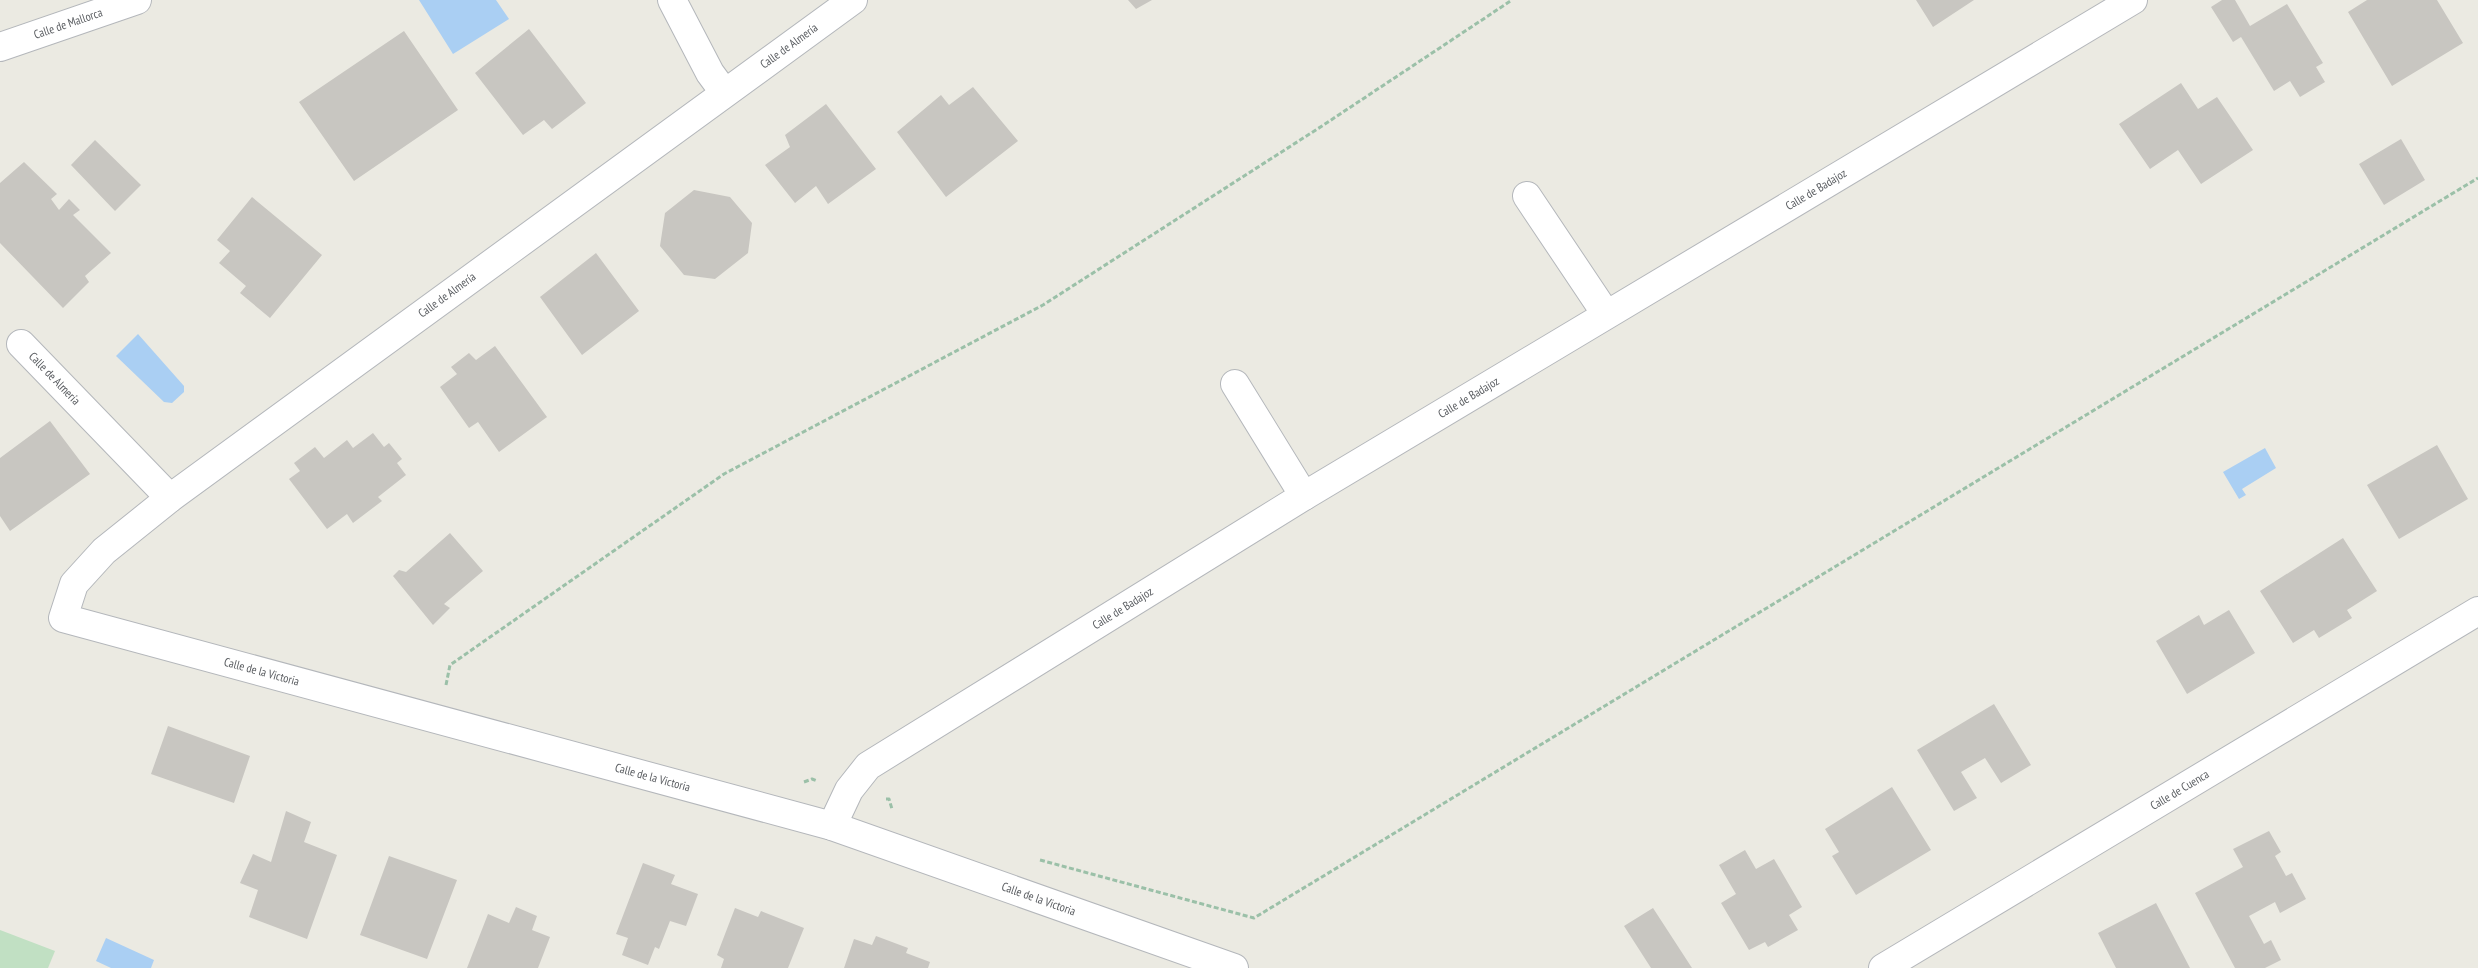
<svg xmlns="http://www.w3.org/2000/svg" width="2478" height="968" font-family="'PT Sans Narrow',sans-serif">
<rect width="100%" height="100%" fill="#ebeae2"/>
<!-- green -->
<path fill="#c1e0c3" d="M0,930L55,951L48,968H0Z"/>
<!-- water -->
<path fill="#aacff3" d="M419,0H496L509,19L453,54Z
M138,334L184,386V392L172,403L164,402L116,356Z
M2265,448L2276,468L2242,489L2246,495L2239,499L2223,472Z
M106,938L154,960L151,968H111L96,961Z"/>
<!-- building -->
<path fill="#c8c6c1" d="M1128,0H1152L1136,9Z
M1916,0H1974L1933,27Z
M2222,0H2235L2250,26L2287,4L2323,63L2316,67L2325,82L2300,97L2290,81L2274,91L2241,37L2233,42L2211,7Z
M2367,0H2437L2463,43L2392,86L2348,12Z
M529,29L586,103L552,129L544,120L523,135L475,73Z
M404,31L458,110L354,181L299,102Z
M2181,83L2198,109L2217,97L2253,150L2201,184L2178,150L2150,169L2119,124Z
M973,87L1018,141L946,197L897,132L941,95L949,105Z
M826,104L876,169L828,204L816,186L795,203L765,165L790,147L785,135Z
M2401,139L2425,180L2384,205L2359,164Z
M95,140L141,185L115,211L71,165Z
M24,162L57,194L51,199L59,210L69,199L80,210L73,215L111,253L85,276L89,282L63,308L0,243V183Z
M694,190L730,197L752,223L748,253L715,279L684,275L660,246L665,213Z
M252,197L322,255L270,318L240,293L246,286L219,263L230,251L217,240Z
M596,253L639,311L582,355L540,297Z
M495,346L547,417L499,452L478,422L469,428L440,387L457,374L451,367L469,353L476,360Z
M50,421L90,474L10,531L0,516V458Z
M373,433L384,447L389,443L402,459L397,463L406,475L378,497L382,501L353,523L347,514L327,529L289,479L300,471L294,463L315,447L324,458L347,440L353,448Z
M2437,445L2468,499L2399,539L2367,485Z
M450,533L483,571L444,604L450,608L433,625L393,576L399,570L406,572Z
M2343,538L2377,591L2347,610L2352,618L2319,638L2314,630L2293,643L2260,591Z
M2229,610L2255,653L2187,694L2156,641L2199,615L2204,625Z
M1994,704L2031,765L2001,783L1985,758L1961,772L1977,798L1954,811L1917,750Z
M168,726L250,756L234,803L151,774Z
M1892,787L1931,850L1856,895L1832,856L1839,852L1825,829Z
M286,811L311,822L304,842L337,855L307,939L249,917L258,890L240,883L253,854L271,862Z
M2269,831L2281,852L2275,856L2286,876L2292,873L2306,899L2280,913L2275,902L2249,916L2264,944L2271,940L2281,960L2265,968H2235L2195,893L2243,867L2233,849Z
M1745,850L1756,869L1774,859L1802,907L1789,915L1798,930L1768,947L1765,942L1749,950L1721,903L1736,894L1719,865Z
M389,856L457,880L427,959L360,935Z
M643,863L675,875L671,884L698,894L686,926L670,921L659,949L655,947L648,965L622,955L628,938L616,934Z
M2156,903L2190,968H2116L2098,933Z
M516,907L537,916L532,930L550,937L538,968H467L488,914L509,923Z
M735,908L758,917L761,911L804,928L788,968H721L724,959L717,955Z
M1653,908L1692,968H1651L1624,926Z
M876,936L908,948L906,953L930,962L928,968H844L854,939L872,945Z"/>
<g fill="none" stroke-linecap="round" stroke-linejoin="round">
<!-- minor casing -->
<g stroke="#b4b7bb" stroke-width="30">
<g id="minor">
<path d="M672,0L710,73L724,92"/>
<path id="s1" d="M853,0L170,498L104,551L74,584L63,618L832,826L1234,968"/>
<path id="s2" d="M0,47L137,0"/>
<path d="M1527,196L1606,314"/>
<path id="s3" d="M21,344L170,498"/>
<path d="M1235,384L1304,496"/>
<path id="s4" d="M832,826L849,790L868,766L1304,496L2133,0"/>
<path id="s5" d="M1883,968L2478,611"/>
</g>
</g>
<!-- path -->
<path stroke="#9bc0a8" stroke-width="3" stroke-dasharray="5 2.5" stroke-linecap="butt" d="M446,685L450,665L724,474L1043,305L1322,126L1512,0
M804,782L812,779L817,781
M886,799H889L892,809
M1040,860L1254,918L2478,178"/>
<!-- minor -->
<use href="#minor" stroke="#fff" stroke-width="28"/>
</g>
<g text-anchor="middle" stroke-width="4.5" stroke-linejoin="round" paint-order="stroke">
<!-- street labels -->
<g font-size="12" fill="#5a5d61" stroke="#fff">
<text dy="4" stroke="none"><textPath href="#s2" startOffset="72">Calle de Mallorca</textPath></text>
<text transform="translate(789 46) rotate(-36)" y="4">Calle de Almería</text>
<text dy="4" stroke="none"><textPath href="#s4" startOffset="1180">Calle de Badajoz</textPath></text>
<text transform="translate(447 295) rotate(-36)" y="4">Calle de Almería</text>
<text dy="4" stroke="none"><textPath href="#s3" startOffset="48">Calle de Almería</textPath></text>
<text dy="4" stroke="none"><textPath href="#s4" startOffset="775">Calle de Badajoz</textPath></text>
<text dy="4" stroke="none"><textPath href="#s4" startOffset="370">Calle de Badajoz</textPath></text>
<text dy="4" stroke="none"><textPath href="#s1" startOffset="1216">Calle de la Victoria</textPath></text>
<text dy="4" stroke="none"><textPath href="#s1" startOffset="1621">Calle de la Victoria</textPath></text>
<text dy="4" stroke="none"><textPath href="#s5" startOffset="346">Calle de Cuenca</textPath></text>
<text dy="4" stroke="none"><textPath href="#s1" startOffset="2026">Calle de la Victoria</textPath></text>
</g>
</g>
</svg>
